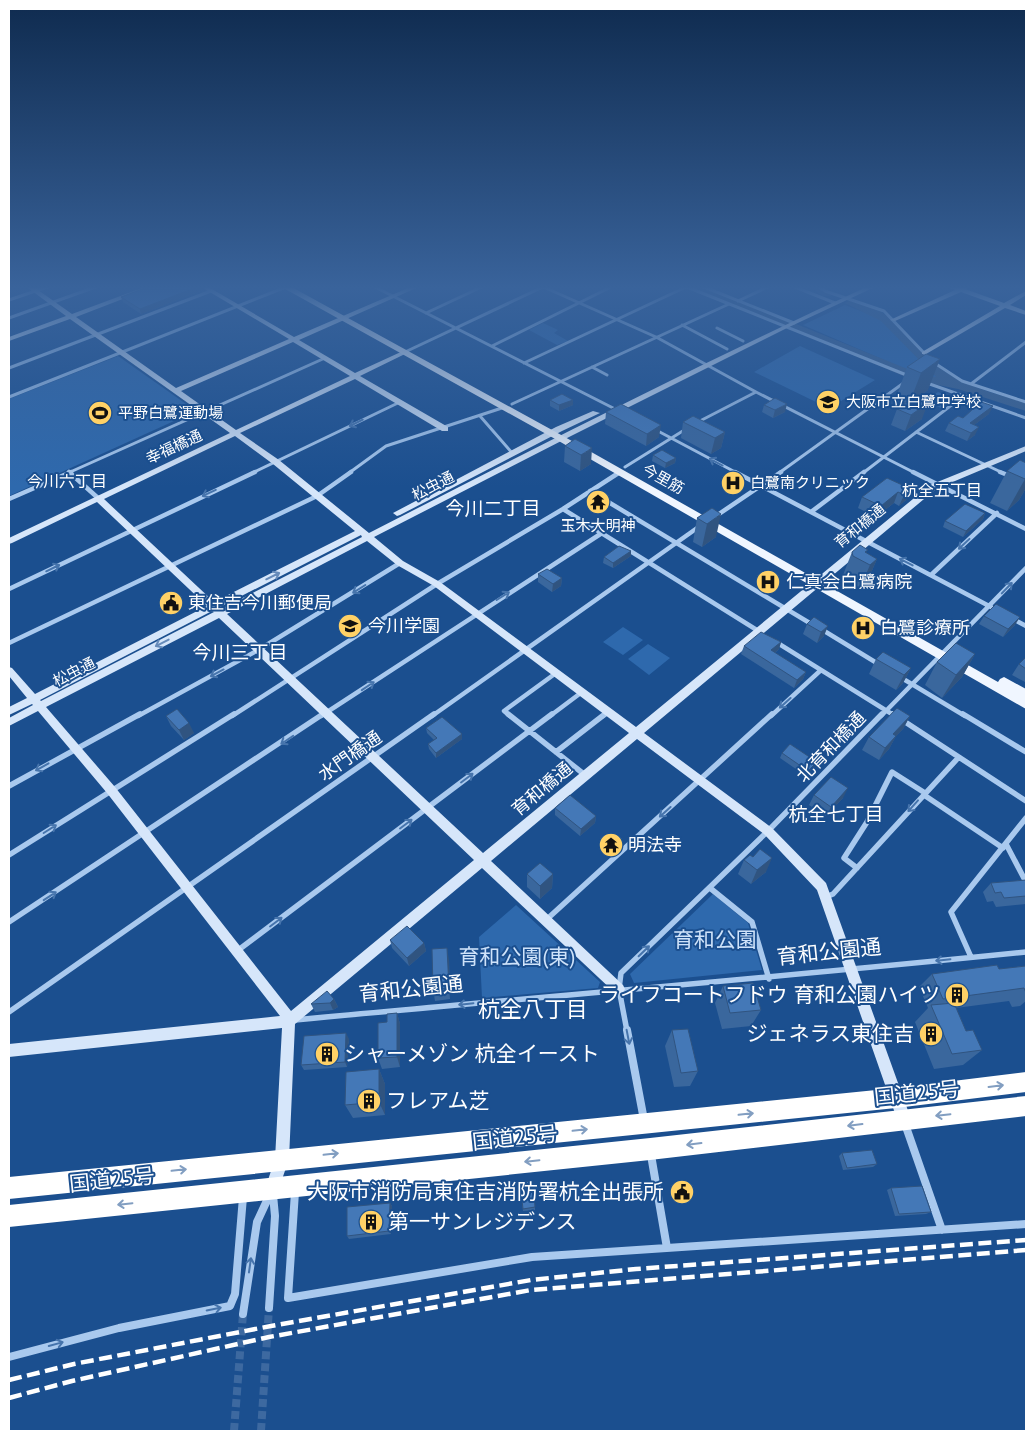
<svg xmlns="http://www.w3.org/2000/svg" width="1035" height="1440" font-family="'PT Sans','Noto Sans JP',sans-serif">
<rect width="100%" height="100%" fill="#1b4f8f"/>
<!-- green -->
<path fill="#2e69ad" d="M845,305L879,318L926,366L949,382L919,375L803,325Z
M543,323L558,330L554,333L568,341L557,345L529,330Z
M800,346L875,380L841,401L828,395L816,402L754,372Z
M118,356L196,411L9,496V399Z
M938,392L953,398L941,408L925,401Z
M623,627L643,640L623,655L603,642Z
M648,644L670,658L649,675L628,659Z
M713,894L748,923L762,970L634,983L630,974Z
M516,905L600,982L598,988L482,998L479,937Z"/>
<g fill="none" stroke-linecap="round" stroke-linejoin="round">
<!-- river -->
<path fill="#3c6290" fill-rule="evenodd" d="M684,285H699L920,374L936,377L881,321L845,303L851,300C902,312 907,344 944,371C968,388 998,394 1026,403V411L958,389L913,380Z
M805,285H819L833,294L831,296H823Z"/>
<!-- street-tunnel -->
<path stroke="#3d69a0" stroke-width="8" stroke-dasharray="8 4" stroke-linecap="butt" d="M234,1431L243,1314
M261,1431L269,1308"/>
<!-- street-far3 -->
<path stroke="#a9c9ee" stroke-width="3" d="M371,285L619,411
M539,285L656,337L756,392L915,473
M682,285L909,376
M699,285L794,323
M790,285L835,303
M817,285L825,291L884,311L927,356
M9,300L53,285
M738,301L772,285
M426,313L486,285
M9,318L101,285
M682,325L727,349
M717,328L743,341
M492,346L615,285
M405,352L545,286
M933,362L962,381L1026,402
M524,363L686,287
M592,367L607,375
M9,368L211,291
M924,382L1026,418
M971,384L1026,342
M9,397L286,287
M512,404L729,304
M480,416L513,454
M696,423L756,392
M656,430L737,473
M916,432L1003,473
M625,467L686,429
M68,473L325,358
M252,473L400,402
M349,473L386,446L505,407
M779,473L905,382
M863,473L962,397"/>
<!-- street-far2 -->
<path stroke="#a9c9ee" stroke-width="4.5" d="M69,472L98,498
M735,472L991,607
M913,472L1026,529
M1000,472L1010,476
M590,491L813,625
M9,499L71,472
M563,509L760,632
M811,512L864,472
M716,516L781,472
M931,575L997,513
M9,589L255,472
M1011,618L1026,626
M821,629L880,665
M776,642L895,716
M9,643L317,496L351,472
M900,677L965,716
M138,716L260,649L400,563
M232,716L437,584L563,509L620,472
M321,716L602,533
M432,716L700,526
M510,716L504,711L556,673
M550,716L582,692
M603,716L608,712
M771,716L821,670
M881,716L1026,568"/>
<!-- street-far1 -->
<path stroke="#a9c9ee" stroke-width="5.5" d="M508,714L585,775
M893,714L1026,801
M963,714L1026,752
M556,752L605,714
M9,786L140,714
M924,795L1003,848
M1006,844L1026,882
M9,855L234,714
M857,868L844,858L867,822L892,772L925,793
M710,888L752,922L769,979
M826,897L833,894L958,758
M546,920L772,714
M9,922L323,714
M237,951L552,714
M971,957L951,912L1026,818
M9,1012L434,714
M295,1020C539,997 783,977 1026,952
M627,1031L619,989L621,973L768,831L882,714"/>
<!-- street -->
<path stroke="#a9c9ee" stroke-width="8" d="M627,1030L644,1120
M905,1124L942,1230
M651,1155L667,1248
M295,1192L288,1298L532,1257L1026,1224
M269,1308L275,1216L273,1195
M243,1314L257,1222L270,1194
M9,1357L119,1328L230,1306L235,1294L243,1197"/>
<!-- secondary -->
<path fill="#d6e6fa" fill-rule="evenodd" d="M24,285H31L72,314L150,285H159L76,317L176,388L289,339L198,285H205L294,337L415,285H423L299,340L355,373L403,351H407V353L360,376L448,427V431H442L355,379L240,433L279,460L369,533C535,448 701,363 871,285H879L787,328L571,436L374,537L403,561L440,582L636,727L930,485L1026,446V451L936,489L644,733L772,828L826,883L911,1119L909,1124L904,1126L899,1124L897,1119L817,890L764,834L637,739L491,861L623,985L625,989L623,993L619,995L615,993L482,868L295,1024L289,1159L277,1194L272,1196L267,1194L265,1189L275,1159L282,1028L9,1057V1044L280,1016L107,793L38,711L9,726V718L33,705L32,704L9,715V707L27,698L9,676V667L12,668L35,694L207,606L97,502L12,543L9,544V538L230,433L70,319L9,341V337L66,316ZM293,342L350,376L236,430L181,391ZM235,436L273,464L355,531L214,602L104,499ZM361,535L362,537L221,609L220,607ZM367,541L397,565L434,586L629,733L483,853L227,614ZM212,611L214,612L41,701L40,700ZM219,618L474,860L291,1011L115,787L46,707Z
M945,285H954L960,287L965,285H973L965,289L1004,303L1026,291V295L1010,305L1026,311V315L1005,308L926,354H922V352L1000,306L961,292L895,321L890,320L955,290Z
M593,411L600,413L562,431L400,515L397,516L393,513L556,427Z"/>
<!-- primary -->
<path fill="#f0f6ff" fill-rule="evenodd" d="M278,285H288L563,436L998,682L1000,679L1004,677L1026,689V709L557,440Z"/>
<!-- highway -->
<path fill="#fff" fill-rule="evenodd" d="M1026,1072V1092L896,1108L9,1199V1177L896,1088Z
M1026,1096V1116L650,1160L9,1227V1205L650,1138Z"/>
<!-- rail -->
<path stroke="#fff" stroke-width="4.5" stroke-dasharray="13 5.5" stroke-linecap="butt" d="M9,1380L74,1364L271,1326L531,1280L636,1269L1026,1240
M9,1398L72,1381L269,1337L531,1290L1026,1250"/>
</g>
<!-- wall -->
<path fill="#3a679d" d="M202,285L203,290L141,314L123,302L121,297Z
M926,354L928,390L917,398L922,419L905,431L891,425L897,409L906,403L896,398L907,367Z
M550,400H573V405L559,411L550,406Z
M764,405L785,412L773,418L762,412Z
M606,412L659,437L646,446L605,424Z
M989,414L974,425L975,435L967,441L945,431L949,423L963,418Z
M683,422L725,432L721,448L711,454L681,438Z
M575,439L591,464L580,471L564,462L565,446Z
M653,455L676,458L675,463L665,468L652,461Z
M1026,463V488L1019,500L1007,511L990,503L1007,471Z
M911,489L906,500L899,506L894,503L876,517L858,508L862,497Z
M712,508L716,537L702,547L693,542L697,518Z
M985,513L983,519L963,537L943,527L945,521Z
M631,551V556L613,568L603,563L604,557Z
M852,552L866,553L877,559L867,582L860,588L844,579L843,575Z
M538,574L562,578L561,586L552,592L538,582Z
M984,616L1015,625L1003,637L979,624Z
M814,617L824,636L817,643L803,634L807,624Z
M781,642L779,649L775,653L806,672L803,679L794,688L741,654L744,646Z
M975,654L962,677L942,698L925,685L937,662Z
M1026,657V680L1025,682L1012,675L1019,664Z
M876,659L911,668L903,683L896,690L869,674Z
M166,716L194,733L184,740L171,726Z
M910,716L903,729L896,736L889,749L879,760L862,750L869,737Z
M426,728L462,739L436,758L429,749L428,744L434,740L427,733Z
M782,753L815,767L806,776L780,758Z
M814,795L843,798L826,816L809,805Z
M555,808L596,816L595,823L580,836L555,815Z
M744,860L766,872L751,884L738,874Z
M527,874H553L552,888L540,899L527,887Z
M1026,880V904L996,907L993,901L987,902L983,892L991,883Z
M390,940L424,943L426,951L409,966L392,948Z
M449,960L450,999L435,1001L433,989Z
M1026,966V1001L1020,1006L1012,1007L1009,1001L956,1008L966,1031L982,1050L963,1065L934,1069L915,1022L928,1008L919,987L932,974L999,969Z
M723,986L761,1010L751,1026L722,1029L715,1003Z
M334,999L338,1007L333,1010L315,1012L311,1004Z
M397,1013L400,1024V1067L382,1069L378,1058L387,1022Z
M672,1030L698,1071L690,1086L674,1087L665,1046Z
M349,1039L347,1067L304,1070L301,1065Z
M379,1069L385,1084V1115L353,1118L345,1105Z
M842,1153L877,1164L873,1167L843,1170L839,1156Z
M520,1182L535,1207V1210L523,1211Z
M891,1188L931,1212L926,1214L895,1216L887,1190Z
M390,1203L392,1206L391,1234L349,1239L347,1236Z"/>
<!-- shaded-wall -->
<path fill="#305480" d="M202,285L203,290L141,314L140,309Z
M940,359L928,390L909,404L921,373Z
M573,400V405L559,411V405Z
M928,403L922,419L905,431L911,415Z
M787,404L785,412L773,418L775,410Z
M993,406L989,414L966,431L970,423Z
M661,425L659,437L646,446L647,434Z
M979,427L975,435L967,441L971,433Z
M725,432L721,448L711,454L715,438Z
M592,448L591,464L580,471L581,455Z
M676,458L675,463L665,468L666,463Z
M1026,477V488L1019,500L1007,511L1025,479Z
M911,489L906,500L899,506L904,495Z
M898,492L894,503L876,517L881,506Z
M985,513L983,519L963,537L966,531Z
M721,514L716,537L702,547L707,524Z
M631,551V556L613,568V563Z
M877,559L867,582L860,588L870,565Z
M562,578L561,586L552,592L553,584Z
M1020,617L1015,625L1003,637L1008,629Z
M828,626L824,636L817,643L821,632Z
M781,642L779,649L769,658L771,650Z
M975,654L962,677L942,698L956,675Z
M911,668L903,683L896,690L904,675Z
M806,672L803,679L794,688L797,680Z
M910,716L903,729L886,747L893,734Z
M189,723L194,733L184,740L179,730Z
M462,734V739L436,758V753Z
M896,736L889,749L879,760L885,748Z
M817,762L815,767L806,776L808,771Z
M848,788L843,798L826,816L831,807Z
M596,816L595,823L580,836L581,829Z
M772,858L766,872L751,884L757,870Z
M553,874L552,888L540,899V886Z
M424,943L426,951L409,966L407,958Z
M447,948L449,960L450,999L449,988Z
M334,999L338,1007L333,1010L330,1003Z
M397,1013L400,1024V1067L397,1057Z
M346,1033L349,1039L347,1067L345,1062Z
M379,1069L385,1084V1115L379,1102Z
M390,1203L392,1206L391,1234L389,1231Z"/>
<!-- building -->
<path fill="#4478b7" stroke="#305480" d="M153,285H202L140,309L121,297Z
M926,354L940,359L921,373L907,367Z
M562,394L573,400L559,405L550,400Z
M914,397L928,403L911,415L897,409Z
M775,398L787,404L775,410L764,405Z
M981,402L993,406L970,423L979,427L971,433L949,423L958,416L963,418Z
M621,404L661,425L647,434L606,412Z
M693,416L725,432L715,438L683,422Z
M575,439L592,448L581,455L565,446Z
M662,450L676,458L666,463L653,455Z
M1020,460L1026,463V477L1025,479L1007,471Z
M887,478L911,489L904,495L898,492L881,506L862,497Z
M965,504L985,513L966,531L945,521Z
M712,508L721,514L707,524L697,518Z
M860,545L868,550L865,552L877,559L870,565L853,556L852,552Z
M619,546L631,551L613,563L604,557Z
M547,569L562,578L553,584L538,574Z
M996,604L1020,617L1008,629L984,616Z
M814,617L828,626L821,632L807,624Z
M761,632L781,642L771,650L806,672L797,680L744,646Z
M956,643L975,654L956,675L937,662Z
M883,652L911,668L904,675L876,659Z
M1026,657V669L1019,664Z
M897,708L910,716L893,734L896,736L885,748L869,737Z
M177,709L189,723L179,730L166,716Z
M442,717L462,734L436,753L428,744L437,738L426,728Z
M790,744L817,762L808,771L782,753Z
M831,777L848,788L831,807L814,795Z
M570,795L596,816L581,829L555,808Z
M760,849L772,858L757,870L744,860L750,855L753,857Z
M540,863L553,874L540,886L527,874Z
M1026,880V896L1004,898L1001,892L995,893L991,883Z
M407,926L424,943L407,958L390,940Z
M447,948L449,988L433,989L432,949Z
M997,965L999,969L1026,966V993L1024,988L943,999L932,974Z
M753,983L761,1010L730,1013L723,986Z
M327,991L334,999L330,1003L311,1004Z
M954,1003L966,1031L973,1030L982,1050L952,1054L931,1005Z
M397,1013V1057L378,1058V1023L387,1022V1014Z
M688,1029L698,1071L681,1073L672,1030Z
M346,1033L345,1062L301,1065L304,1036Z
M379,1069V1102L345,1105L346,1072Z
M872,1150L877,1164L847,1168L842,1153Z
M533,1181L535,1207L523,1209L520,1182Z
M922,1186L931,1212L899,1214L891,1188Z
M390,1203L389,1231L347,1236V1207Z"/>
<!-- one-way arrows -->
<defs><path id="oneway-shaft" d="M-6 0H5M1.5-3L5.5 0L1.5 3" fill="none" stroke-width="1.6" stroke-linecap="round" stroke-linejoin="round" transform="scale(1.25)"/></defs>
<g stroke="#4674ac">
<use href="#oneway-shaft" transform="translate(356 423) rotate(154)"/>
<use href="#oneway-shaft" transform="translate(716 462) rotate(-152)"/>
<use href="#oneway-shaft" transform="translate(209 493) rotate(155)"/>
<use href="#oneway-shaft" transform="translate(964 544) rotate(137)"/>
<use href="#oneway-shaft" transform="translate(906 562) rotate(-153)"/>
<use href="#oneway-shaft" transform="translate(53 568) rotate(-26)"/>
<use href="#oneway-shaft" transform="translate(1007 588) rotate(-46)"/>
<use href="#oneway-shaft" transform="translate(359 589) rotate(148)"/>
<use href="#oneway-shaft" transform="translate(503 596) rotate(-32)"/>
<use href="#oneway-shaft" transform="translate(217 673) rotate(152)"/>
<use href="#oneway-shaft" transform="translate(368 686) rotate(-34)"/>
<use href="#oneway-shaft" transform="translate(785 703) rotate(138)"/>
<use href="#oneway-shaft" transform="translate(287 740) rotate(146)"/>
<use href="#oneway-shaft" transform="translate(42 767) rotate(151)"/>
<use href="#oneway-shaft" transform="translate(467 778) rotate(-37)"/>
<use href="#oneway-shaft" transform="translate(913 806) rotate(132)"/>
<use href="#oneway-shaft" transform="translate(665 812) rotate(138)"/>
<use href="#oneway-shaft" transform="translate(406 824) rotate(-37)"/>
<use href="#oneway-shaft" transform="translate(50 829) rotate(-32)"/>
<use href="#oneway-shaft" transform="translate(50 896) rotate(-33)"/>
<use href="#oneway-shaft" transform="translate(276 922) rotate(-37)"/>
<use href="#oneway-shaft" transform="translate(644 951) rotate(-44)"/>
<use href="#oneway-shaft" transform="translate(943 960) rotate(174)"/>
<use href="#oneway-shaft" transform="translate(466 1004) rotate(174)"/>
<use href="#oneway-shaft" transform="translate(628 1037) rotate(79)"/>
<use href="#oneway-shaft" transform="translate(250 1265) rotate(-82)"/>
<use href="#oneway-shaft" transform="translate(214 1309) rotate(-11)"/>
<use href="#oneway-shaft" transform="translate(56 1344) rotate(-15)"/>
</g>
<g stroke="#668bba">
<use href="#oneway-shaft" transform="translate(273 576) rotate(-26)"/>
<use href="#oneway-shaft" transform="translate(162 643) rotate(153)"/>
</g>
<g stroke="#829ec1">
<use href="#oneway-shaft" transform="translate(996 1086) rotate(-7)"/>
<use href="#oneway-shaft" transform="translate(746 1114) rotate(-6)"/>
<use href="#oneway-shaft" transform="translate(943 1115) rotate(174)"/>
<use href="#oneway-shaft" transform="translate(855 1125) rotate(173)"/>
<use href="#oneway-shaft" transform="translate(580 1130) rotate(-6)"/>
<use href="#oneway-shaft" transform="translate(694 1144) rotate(173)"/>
<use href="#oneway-shaft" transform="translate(331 1154) rotate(-6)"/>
<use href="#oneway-shaft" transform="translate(532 1161) rotate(174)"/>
<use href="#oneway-shaft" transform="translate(179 1170) rotate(-6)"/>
<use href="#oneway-shaft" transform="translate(125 1204) rotate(174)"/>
</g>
<!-- sky -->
<linearGradient id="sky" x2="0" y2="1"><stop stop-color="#0f2b4f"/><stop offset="0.59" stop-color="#39639b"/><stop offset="1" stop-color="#39639b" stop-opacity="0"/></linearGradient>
<rect width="1035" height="487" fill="url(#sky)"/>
<!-- icons -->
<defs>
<g id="school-disc" transform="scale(1.25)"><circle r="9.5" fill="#ffd166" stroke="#1b4f8f"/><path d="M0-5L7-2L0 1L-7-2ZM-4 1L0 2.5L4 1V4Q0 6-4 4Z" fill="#111"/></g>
<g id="stadium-disc" transform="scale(1.25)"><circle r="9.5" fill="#ffd166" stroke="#1b4f8f"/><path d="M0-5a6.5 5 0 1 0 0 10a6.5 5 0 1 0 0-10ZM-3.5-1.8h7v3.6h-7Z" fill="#111"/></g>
<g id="hospital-disc" transform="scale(1.25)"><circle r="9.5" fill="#ffd166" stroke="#1b4f8f"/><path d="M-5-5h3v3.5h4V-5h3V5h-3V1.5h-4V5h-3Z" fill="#111"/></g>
<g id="temple-disc" transform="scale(1.25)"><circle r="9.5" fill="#ffd166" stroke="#1b4f8f"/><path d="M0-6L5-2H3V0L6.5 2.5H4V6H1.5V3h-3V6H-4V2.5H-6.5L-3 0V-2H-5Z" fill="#111"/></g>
<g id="civic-disc" transform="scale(1.25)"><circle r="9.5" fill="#ffd166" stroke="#1b4f8f"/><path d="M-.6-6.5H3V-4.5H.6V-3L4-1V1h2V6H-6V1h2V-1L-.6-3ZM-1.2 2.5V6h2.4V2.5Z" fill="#111"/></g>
<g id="building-disc" transform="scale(1.25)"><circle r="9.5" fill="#ffd166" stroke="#1b4f8f"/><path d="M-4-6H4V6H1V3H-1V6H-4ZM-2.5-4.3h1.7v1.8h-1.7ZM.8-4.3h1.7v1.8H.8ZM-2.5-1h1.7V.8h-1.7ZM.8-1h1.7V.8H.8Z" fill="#111"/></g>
</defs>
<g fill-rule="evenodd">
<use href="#school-disc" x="828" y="402"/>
<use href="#stadium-disc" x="100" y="413"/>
<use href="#hospital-disc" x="733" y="483"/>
<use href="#temple-disc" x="598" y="502"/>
<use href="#hospital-disc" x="768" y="582"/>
<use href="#civic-disc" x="171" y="603"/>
<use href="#school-disc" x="350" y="626"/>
<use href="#hospital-disc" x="863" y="628"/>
<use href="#temple-disc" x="611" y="845"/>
<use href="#building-disc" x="957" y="995"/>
<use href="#building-disc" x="931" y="1034"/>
<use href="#building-disc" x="327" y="1054"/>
<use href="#building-disc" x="369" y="1101"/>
<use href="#civic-disc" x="682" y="1192"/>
<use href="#building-disc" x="371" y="1222"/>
</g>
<g text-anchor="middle" stroke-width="4" stroke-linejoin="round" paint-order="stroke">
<!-- far-poi labels -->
<g font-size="15" fill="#fff" stroke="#1b4f8f" text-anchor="start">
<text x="846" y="407">大阪市立白鷺中学校</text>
<text x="118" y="418">平野白鷺運動場</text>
<text x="750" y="488">白鷺南クリニック</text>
<text x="598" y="531" text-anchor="middle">玉木大明神</text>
</g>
<!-- far-street labels -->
<g font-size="15" fill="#fff" stroke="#1b4f8f">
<text transform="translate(174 447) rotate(-25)" y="5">幸福橋通</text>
<text transform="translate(663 479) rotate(29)" y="5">今里筋</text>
<text transform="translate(433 486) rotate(-27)" y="5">松虫通</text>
<text transform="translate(860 526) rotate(-39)" y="5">育和橋通</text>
<text transform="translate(74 672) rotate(-27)" y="5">松虫通</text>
</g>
<!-- far-neighbourhood labels -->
<g font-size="16" fill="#fff" stroke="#1b4f8f">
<text x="67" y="487">今川六丁目</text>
<text x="942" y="496">杭全五丁目</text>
</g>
<!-- poi labels -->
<g font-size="18" fill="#fff" stroke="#1b4f8f" text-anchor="start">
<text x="786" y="588">仁真会白鷺病院</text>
<text x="188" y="609">東住吉今川郵便局</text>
<text x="368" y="632">今川学園</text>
<text x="880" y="634">白鷺診療所</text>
<text x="628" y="851">明法寺</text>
</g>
<!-- street labels -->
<g font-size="18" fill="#fff" stroke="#1b4f8f">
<text transform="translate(831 747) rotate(-46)" y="6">北育和橋通</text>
<text transform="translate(350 756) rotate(-35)" y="6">水門橋通</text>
<text transform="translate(542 789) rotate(-40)" y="6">育和橋通</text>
</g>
<!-- neighbourhood labels -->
<g font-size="19" fill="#fff" stroke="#1b4f8f">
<text x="493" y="515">今川二丁目</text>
<text x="240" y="659">今川三丁目</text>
<text x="836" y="821">杭全七丁目</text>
</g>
<!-- near-park labels -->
<g font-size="21" fill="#cfe3fa" stroke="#1b4f8f">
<text x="715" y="947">育和公園</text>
<text x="517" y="964">育和公園(東)</text>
</g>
<!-- near-street labels -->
<g font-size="21" fill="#fff" stroke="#1b4f8f">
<text transform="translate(829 952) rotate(-6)" y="7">育和公園通</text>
<text transform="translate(411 989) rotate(-6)" y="7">育和公園通</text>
<text transform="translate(917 1093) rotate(-6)" y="7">国道25号</text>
<text transform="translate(515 1138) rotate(-6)" y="7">国道25号</text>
<text transform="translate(112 1180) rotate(-6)" y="7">国道25号</text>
</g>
<!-- near-poi labels -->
<g font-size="21" fill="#fff" stroke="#1b4f8f" text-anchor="end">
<text x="940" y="1002">ライフコートフドウ 育和公園ハイツ</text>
<text x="914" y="1041">ジェネラス東住吉</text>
<text x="344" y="1061" text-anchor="start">シャーメゾン 杭全イースト</text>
<text x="386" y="1108" text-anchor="start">フレアム芝</text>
<text x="664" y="1199">大阪市消防局東住吉消防署杭全出張所</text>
<text x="388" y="1229" text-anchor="start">第一サンレジデンス</text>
</g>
<!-- near-neighbourhood labels -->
<g font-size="22" fill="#fff" stroke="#1b4f8f">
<text x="533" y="1017">杭全八丁目</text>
</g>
</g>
<!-- border -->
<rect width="1035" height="1440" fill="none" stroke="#ffffff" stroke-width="20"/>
</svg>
